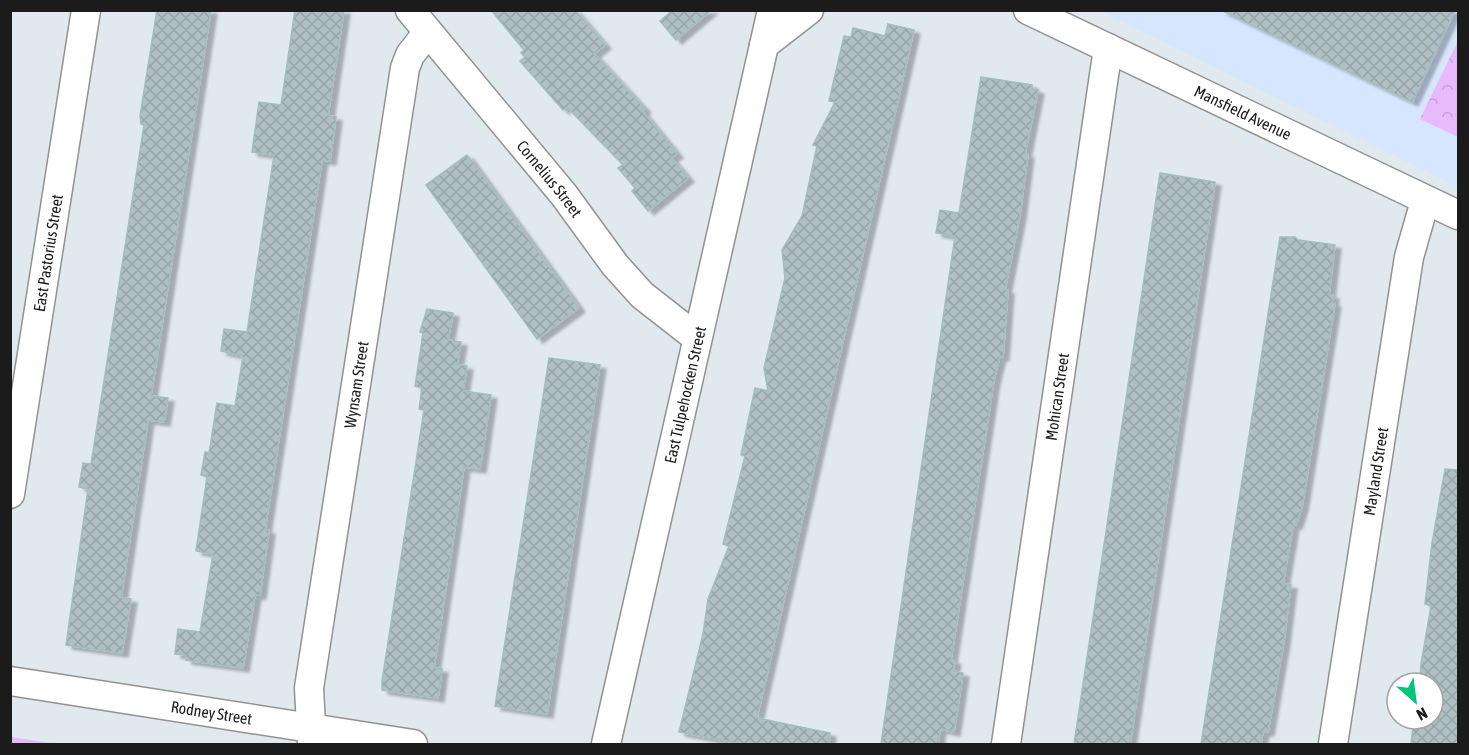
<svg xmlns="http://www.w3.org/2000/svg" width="1469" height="755" font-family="'Asap Condensed',sans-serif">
<defs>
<pattern id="park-crowns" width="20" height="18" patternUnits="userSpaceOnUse" patternTransform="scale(1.5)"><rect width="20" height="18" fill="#e8b9fb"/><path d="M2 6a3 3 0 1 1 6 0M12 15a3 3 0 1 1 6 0" fill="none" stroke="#c69ed7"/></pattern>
<pattern id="building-cross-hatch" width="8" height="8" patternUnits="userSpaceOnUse" patternTransform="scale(1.5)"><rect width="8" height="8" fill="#b0c0c2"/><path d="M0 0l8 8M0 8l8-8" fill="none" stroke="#97a4a6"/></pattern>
<filter id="shadow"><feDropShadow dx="6" dy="4" stdDeviation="1.5" flood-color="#0004"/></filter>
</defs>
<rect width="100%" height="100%" fill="#e0e9ed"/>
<!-- education -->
<path fill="#d7e6ff" d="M1100,11H1458V187Z"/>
<!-- park -->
<path fill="url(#park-crowns)" d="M1458,41V137L1420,119Z
M10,737H11L57,744H11Z"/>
<!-- building -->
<path fill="url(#building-cross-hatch)" stroke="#a2bdbf" stroke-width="1.5" filter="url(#shadow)" d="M157,10H211L151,396L168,398L164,422L148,420L121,598L131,599L122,653L66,645L88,489L79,487L83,463L91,464L144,125L141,124L140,116Z
M295,10H344L328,116L336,117L330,161L322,160L265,530H269L260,595H255L243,668L186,660V655L175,654L178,629L200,632L213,554L196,551L207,477L201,475L205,452L209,453L217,403L235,406L243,356L221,351L224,329L247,332L274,155L252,152L259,102L281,105Z
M491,10H575L605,45L594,54L645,109L642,111L677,154L671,158L688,178L648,211L632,191L635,188L618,168L623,165L567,107L563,110L520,61L525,57L521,53L524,50Z
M673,10H711L676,40L660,21Z
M1221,10H1455L1412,102Z
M888,24L914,30L757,718L830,733L829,744H743L679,732L703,634L708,599L729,546L723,544L745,456L741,455L755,388L768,391L764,368L785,278L782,250L802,216L817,146L813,145L835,102L829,101L844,36L851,37L853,28L885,36Z
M981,77L1032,85V89L1038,90L1025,154H1028L1020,215L1005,290H1008L1003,357L1000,356L994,380L951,660L955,661L953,671L963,673L954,732L940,729L938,744H881L955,236L936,233L940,210L959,213Z
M467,155L579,308L537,339L426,185Z
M1160,173L1215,182L1205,248L1130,744H1074Z
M1280,237H1295L1298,240L1335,245L1329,295H1333L1332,303H1335L1302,507L1296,525H1293L1283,584L1291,585L1284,641L1268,732H1263L1261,744H1201Z
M427,309L453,313L448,340L461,342L457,365L467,366L463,391L491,395L480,469L464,467L434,668L442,669L438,698L382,690V681L424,410L419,409L422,388L415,386L423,333L420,332Z
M549,358L600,365L547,714L495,706Z
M1445,469L1458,470V744H1411L1414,719H1433V683H1420L1421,664L1431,606L1425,604L1432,543Z"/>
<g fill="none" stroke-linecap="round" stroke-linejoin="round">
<!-- minor casing -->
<g stroke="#929292" stroke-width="31">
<g id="minor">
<path id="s1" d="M410,10L564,195L615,265L642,295L697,338"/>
<path id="s2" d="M1028,10L1458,215"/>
<path d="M764,45L809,10"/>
<path id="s3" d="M10,494L86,10"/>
<path id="s4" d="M10,681L413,744"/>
<path id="s5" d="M312,744L309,688L405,68L410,55L428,32"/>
<path id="s6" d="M606,744L772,10"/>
<path id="s7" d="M1006,744L1108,48"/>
<path id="s8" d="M1333,744L1409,257L1425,201"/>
</g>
</g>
<!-- minor -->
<use href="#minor" stroke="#fff" stroke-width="28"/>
</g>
<g text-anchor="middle" stroke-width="4.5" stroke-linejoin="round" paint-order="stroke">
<!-- street labels -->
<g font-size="16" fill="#1b1b1b" stroke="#fff">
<text dy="6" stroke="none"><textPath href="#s2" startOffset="238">Mansfield Avenue</textPath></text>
<text dy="6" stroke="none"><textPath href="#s1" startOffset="219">Cornelius Street</textPath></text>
<text dy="6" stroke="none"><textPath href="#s3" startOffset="244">East Pastorius Street</textPath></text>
<text dy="6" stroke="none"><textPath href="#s5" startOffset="363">Wynsam Street</textPath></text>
<text dy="6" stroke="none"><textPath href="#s6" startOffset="358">East Tulpehocken Street</textPath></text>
<text dy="6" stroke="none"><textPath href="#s7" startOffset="351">Mohican Street</textPath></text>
<text dy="6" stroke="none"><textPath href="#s8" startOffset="276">Mayland Street</textPath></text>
<text dy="6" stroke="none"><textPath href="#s4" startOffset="204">Rodney Street</textPath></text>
</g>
</g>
<!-- border -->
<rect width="1469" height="755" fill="none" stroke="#1b1b1b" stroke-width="24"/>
<!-- north arrow -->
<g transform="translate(1415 701) rotate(152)"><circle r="28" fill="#ffffff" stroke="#a4a4a4" stroke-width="1.5"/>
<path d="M0-4.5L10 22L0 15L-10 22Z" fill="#00c67c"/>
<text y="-9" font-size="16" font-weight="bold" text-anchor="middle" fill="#1b1b1b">N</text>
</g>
</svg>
